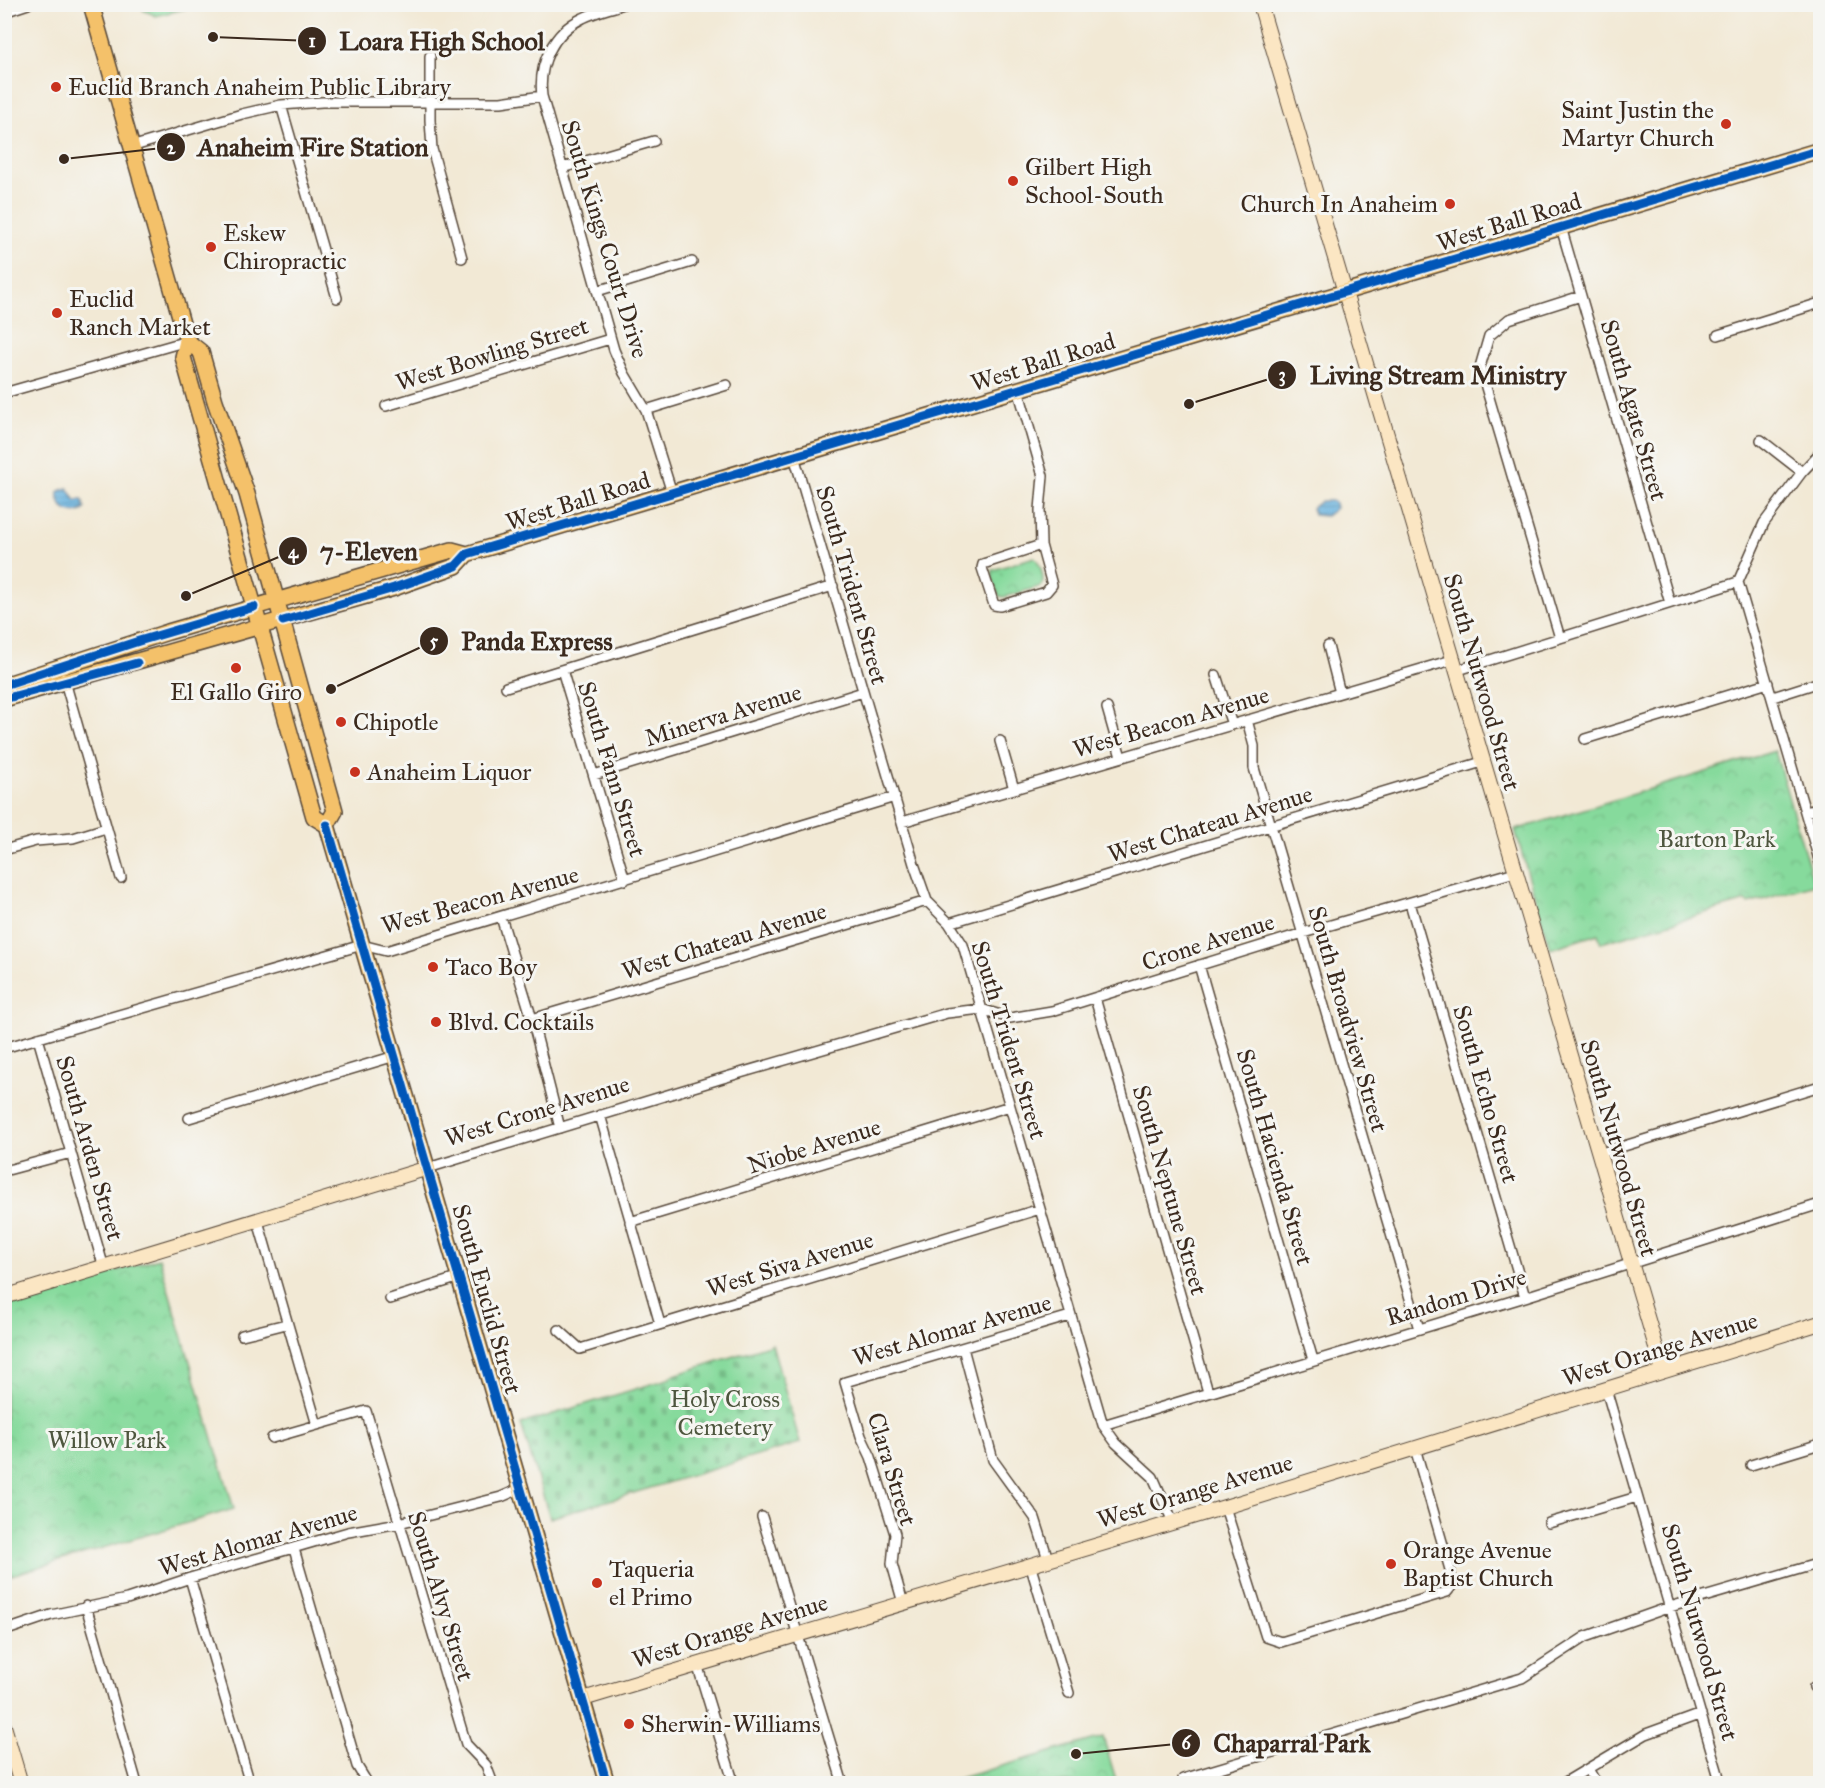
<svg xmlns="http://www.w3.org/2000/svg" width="1825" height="1788" font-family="'IM FELL Great Primer',serif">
<defs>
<pattern id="cemetery-stones" width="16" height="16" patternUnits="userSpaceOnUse" patternTransform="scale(1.5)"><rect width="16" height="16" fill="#86da9c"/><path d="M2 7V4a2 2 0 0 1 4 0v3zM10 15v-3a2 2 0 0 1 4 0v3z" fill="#75bb86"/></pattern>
<pattern id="park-crowns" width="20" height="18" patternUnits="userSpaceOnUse" patternTransform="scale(1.5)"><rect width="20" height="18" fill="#86da9c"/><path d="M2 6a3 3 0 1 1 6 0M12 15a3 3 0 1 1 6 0" fill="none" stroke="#75bb86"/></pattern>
<pattern id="water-rules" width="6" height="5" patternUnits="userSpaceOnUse" patternTransform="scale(1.5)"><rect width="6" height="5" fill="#68b3e0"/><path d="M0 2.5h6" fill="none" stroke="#5792b5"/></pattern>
</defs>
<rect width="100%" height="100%" fill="#f6f6f2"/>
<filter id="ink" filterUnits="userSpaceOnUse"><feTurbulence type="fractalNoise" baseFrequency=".0167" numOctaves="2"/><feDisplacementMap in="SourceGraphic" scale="12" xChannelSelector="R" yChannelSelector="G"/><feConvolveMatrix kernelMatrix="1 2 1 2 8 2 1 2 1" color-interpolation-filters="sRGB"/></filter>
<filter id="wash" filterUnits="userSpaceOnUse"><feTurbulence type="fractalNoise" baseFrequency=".008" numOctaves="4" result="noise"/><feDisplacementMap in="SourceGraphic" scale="24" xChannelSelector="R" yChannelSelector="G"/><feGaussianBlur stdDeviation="1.35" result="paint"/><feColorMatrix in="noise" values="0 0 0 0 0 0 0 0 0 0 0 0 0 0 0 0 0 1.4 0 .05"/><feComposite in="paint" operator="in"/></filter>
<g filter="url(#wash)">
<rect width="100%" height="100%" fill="#f2e9d5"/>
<!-- green -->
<path fill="#86da9c" stroke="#60825d" stroke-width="1.5" d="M142,5V4L200,5L156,16L143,10Z"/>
<!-- cemetery -->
<path fill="url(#cemetery-stones)" stroke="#60825d" stroke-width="1.5" d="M772,1344L800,1443L550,1518L521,1424L671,1378V1376Z"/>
<!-- park -->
<path fill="url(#park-crowns)" stroke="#60825d" stroke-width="1.5" d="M1034,557C1040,562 1045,578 1042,586L1004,597L999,596L992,576L993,570Z
M1775,751L1814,884L1749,904L1746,901L1601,943L1598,934L1550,949L1515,830Z
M159,1258L234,1509L5,1577V1305Z
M1103,1737L1117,1783H943Z"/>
<!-- water -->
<path fill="url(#water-rules)" stroke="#526e7f" stroke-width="1.5" d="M68,488L76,501L82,499L85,509C71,518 56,508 59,491Z
M1321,501H1332L1335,503L1336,508L1326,516L1314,515L1312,508Z"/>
</g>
<g filter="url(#ink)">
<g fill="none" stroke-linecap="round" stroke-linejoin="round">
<!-- street casing -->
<g stroke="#564739" stroke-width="12">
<path id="street" d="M4,12L28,4
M430,56V120L432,149L462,258
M542,96L614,350L624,373L646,410L672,493
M281,105L337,298
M131,147L242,114L281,105L322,102H501L542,96C538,64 553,32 583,18C595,12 609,9 623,4
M562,168L654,141
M1561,227L1670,603
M597,291L692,262
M1718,335L1820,303
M1018,389L1043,476L1040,510L1041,545L1052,585L1046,592L1000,606L994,605L982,568L983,564L1041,545
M4,393L187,341
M386,406L610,339
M646,410L727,385
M1761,440L1802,472
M794,456L914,864L927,901L949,923L963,945L1103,1425L1116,1443L1153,1477L1173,1522
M1738,582L1820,863
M1738,582L1764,523L1802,472L1820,453
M1560,638L1480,367L1489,336L1509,319L1581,296
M1328,646L1340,693
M562,670L625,880
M1455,671L1738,582
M1216,675L1232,725
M64,678L121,878
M506,687L833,586
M1773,697L1820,682
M1107,708L1121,757
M1247,720L1254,746V768L1419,1329
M1585,739L1768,683
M1000,741L1014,789
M594,775L863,692
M1806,812L1820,808
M902,822L1452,660
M4,850L36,841L73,838L106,828
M1410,903L1525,1297
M501,917L532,1019L560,1128
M949,923L1482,762
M1199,965L1313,1360
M1095,998L1208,1392
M532,1019L927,901
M38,1038L104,1268
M4,1048L362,945L386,951L895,797
M600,1115L660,1324
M189,1118L395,1056
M1598,1154L1820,1086
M428,1168L723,1078L947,1013L981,1009L1010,1018L1052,1011L1303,933L1515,872
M4,1171L71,1153
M258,1221L317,1425
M630,1222L1010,1106
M390,1299L460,1277
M559,1330L580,1349L1040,1209
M242,1335L286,1324
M963,1348L993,1460L1035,1518L1048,1559
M1606,1389L1721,1784
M1103,1425L1525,1297L1820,1204
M272,1438L366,1411L466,1744L486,1765L493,1784
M1751,1465L1820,1444
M1225,1507L1266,1637L1281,1642L1447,1592L1451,1587V1573L1415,1448
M762,1517L843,1784
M1549,1523L1637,1497
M294,1549L357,1766L368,1784
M1030,1564L1069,1693
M190,1578L250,1784
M903,1603L892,1564L895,1534L871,1457L861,1436L845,1382L1070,1316
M86,1606L137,1784
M4,1631L51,1615L127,1599L190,1578L348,1532L399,1523L501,1497L522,1488
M697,1664L734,1784
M1814,1687L1820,1685
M1588,1769L1597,1784
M1184,1784L1183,1779L1522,1678L1585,1637L1670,1607L1820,1563
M1562,1784L1646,1734L1701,1714"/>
</g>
<!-- secondary casing -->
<g stroke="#564739" stroke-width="16">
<path id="secondary" d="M1260,4L1663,1371
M4,1297L428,1168
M583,1699L1225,1507L1820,1323
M4,1726L21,1784"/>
</g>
<!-- primary casing -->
<g stroke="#564739" stroke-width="18">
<path id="primary" d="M91,4L187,341L183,357L314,817L327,825L607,1784
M187,341L201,352L215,401L247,494L335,811L327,825
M4,685L168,632L452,550L467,554L1820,150
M4,699L394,588L456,566L467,554"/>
</g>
<!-- street -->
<use href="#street" stroke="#fff" stroke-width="9"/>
<!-- secondary -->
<use href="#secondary" stroke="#fbe6c3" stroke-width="14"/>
<!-- primary -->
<use href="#primary" stroke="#f4c16a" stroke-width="15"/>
<!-- cycleway casing -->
<g stroke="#f6f6f2" stroke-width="13">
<path id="cycleway" d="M283,621L394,588L456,566L467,554L1820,150
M4,685L139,641L254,607
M4,699L137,663
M327,825L607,1784"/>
</g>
<!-- cycleway -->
<use href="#cycleway" stroke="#0057b8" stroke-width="9"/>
</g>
</g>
<!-- markers -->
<g fill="#c8321e" stroke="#f6f6f2" stroke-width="2">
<circle cx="56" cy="87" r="6"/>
<circle cx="1726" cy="124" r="6"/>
<circle cx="1013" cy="181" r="6"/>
<circle cx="1450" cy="204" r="6"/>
<circle cx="211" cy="247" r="6"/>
<circle cx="57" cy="313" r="6"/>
<circle cx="236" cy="668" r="6"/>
<circle cx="341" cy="722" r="6"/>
<circle cx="355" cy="772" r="6"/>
<circle cx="433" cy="967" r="6"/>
<circle cx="436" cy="1022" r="6"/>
<circle cx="1391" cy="1564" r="6"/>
<circle cx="597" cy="1583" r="6"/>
<circle cx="629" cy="1724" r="6"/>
</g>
<g text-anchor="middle" stroke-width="6" stroke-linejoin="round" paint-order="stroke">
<!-- poi labels -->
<g font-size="24" fill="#3b2a1e" stroke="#f6f6f2" text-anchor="start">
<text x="68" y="95">Euclid Branch Anaheim Public Library</text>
<text x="1714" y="118" text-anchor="end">Saint Justin the<tspan x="1714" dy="28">Martyr Church</tspan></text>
<text x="1025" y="175">Gilbert High<tspan x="1025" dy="28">School-South</tspan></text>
<text x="1438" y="212" text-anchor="end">Church In Anaheim</text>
<text x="223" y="241">Eskew<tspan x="223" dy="28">Chiropractic</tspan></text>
<text x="69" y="307">Euclid<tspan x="69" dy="28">Ranch Market</tspan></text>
<text x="236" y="700" text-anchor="middle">El Gallo Giro</text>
<text x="353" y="730">Chipotle</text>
<text x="367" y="780">Anaheim Liquor</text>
<text x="445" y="975">Taco Boy</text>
<text x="448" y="1030">Blvd. Cocktails</text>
<text x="1403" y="1558">Orange Avenue<tspan x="1403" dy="28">Baptist Church</tspan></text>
<text x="609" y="1577">Taqueria<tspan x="609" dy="28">el Primo</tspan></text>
<text x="641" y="1732">Sherwin-Williams</text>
</g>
<!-- street labels -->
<g font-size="24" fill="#3b2a1e" stroke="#f6f6f2">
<text transform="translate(1509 222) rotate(-17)" y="8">West Ball Road</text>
<text transform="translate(605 239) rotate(73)" y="8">South Kings Court Drive</text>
<text transform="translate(492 354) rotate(-17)" y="8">West Bowling Street</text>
<text transform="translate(1043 362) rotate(-17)" y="8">West Ball Road</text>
<text transform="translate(1634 410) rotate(74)" y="8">South Agate Street</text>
<text transform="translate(578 501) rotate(-17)" y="8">West Ball Road</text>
<text transform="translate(852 585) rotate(74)" y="8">South Trident Street</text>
<text transform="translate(1482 682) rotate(74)" y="8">South Nutwood Street</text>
<text transform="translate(723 715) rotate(-17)" y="8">Minerva Avenue</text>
<text transform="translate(1171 722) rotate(-16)" y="8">West Beacon Avenue</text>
<text transform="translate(612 769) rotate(73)" y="8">South Fann Street</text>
<text transform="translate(1210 824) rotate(-17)" y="8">West Chateau Avenue</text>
<text transform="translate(480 900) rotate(-15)" y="8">West Beacon Avenue</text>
<text transform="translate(724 941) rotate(-17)" y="8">West Chateau Avenue</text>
<text transform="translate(1208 942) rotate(-18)" y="8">Crone Avenue</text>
<text transform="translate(1348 1019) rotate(74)" y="8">South Broadview Street</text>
<text transform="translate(1009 1040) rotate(73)" y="8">South Trident Street</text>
<text transform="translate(1486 1094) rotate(74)" y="8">South Echo Street</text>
<text transform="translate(537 1111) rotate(-17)" y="8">West Crone Avenue</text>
<text transform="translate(814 1146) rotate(-17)" y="8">Niobe Avenue</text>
<text transform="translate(90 1148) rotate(74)" y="8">South Arden Street</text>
<text transform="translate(1619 1148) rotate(74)" y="8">South Nutwood Street</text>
<text transform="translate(1275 1157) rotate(74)" y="8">South Hacienda Street</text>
<text transform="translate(1170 1190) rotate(74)" y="8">South Neptune Street</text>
<text transform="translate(790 1264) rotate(-17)" y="8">West Siva Avenue</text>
<text transform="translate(1456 1297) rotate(-17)" y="8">Random Drive</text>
<text transform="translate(487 1299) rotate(74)" y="8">South Euclid Street</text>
<text transform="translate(952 1330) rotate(-16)" y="8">West Alomar Avenue</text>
<text transform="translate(1660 1349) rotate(-17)" y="8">West Orange Avenue</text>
<text transform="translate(892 1469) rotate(73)" y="8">Clara Street</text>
<text transform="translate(1195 1491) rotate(-17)" y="8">West Orange Avenue</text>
<text transform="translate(258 1540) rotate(-16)" y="8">West Alomar Avenue</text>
<text transform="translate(441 1596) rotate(73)" y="8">South Alvy Street</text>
<text transform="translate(730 1631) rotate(-17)" y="8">West Orange Avenue</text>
<text transform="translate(1700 1632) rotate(74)" y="8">South Nutwood Street</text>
</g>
<!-- park labels -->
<g font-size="24" fill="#4e563e" stroke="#f6f6f2">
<text x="1717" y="847">Barton Park</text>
<text x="725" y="1407">Holy Cross<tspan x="725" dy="28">Cemetery</tspan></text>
<text x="107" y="1448">Willow Park</text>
</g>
</g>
<!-- callouts -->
<path fill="none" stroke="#3b2a1e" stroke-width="2" d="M213 37L312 41M64 159L171 147M1189 404L1282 375M186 596L293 551M331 689L434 641M1076 1754L1186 1743"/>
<g fill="#3b2a1e" stroke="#f6f6f2" stroke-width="2">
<circle cx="213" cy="37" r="6"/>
<circle cx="64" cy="159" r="6"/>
<circle cx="1189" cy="404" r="6"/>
<circle cx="186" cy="596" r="6"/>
<circle cx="331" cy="689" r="6"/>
<circle cx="1076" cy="1754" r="6"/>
<circle cx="312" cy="41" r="15"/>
<circle cx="171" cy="147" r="15"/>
<circle cx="1282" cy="375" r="15"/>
<circle cx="293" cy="551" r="15"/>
<circle cx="434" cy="641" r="15"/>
<circle cx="1186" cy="1743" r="15"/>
</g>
<g font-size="18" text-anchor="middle" font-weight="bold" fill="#fff">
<text x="312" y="47">1</text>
<text x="171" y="154">2</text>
<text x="1282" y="381">3</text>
<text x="293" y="558">4</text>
<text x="434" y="647">5</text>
<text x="1186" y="1749">6</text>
</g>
<g font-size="26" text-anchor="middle" font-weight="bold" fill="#3b2a1e" stroke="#f6f6f2" stroke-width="6" stroke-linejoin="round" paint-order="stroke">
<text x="442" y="50">Loara High School</text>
<text x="313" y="156">Anaheim Fire Station</text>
<text x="1438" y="384">Living Stream Ministry</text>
<text x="369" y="560">7-Eleven</text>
<text x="537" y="650">Panda Express</text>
<text x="1292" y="1752">Chaparral Park</text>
</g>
<!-- margin -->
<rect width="1825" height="1788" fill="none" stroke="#f6f6f2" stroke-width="24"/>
</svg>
